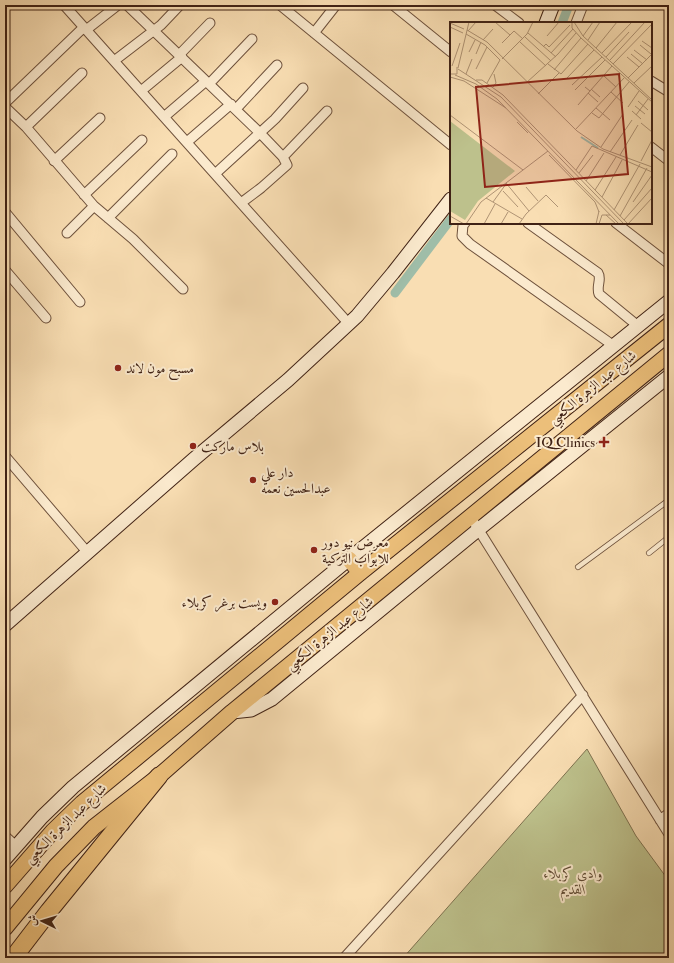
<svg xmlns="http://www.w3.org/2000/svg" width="674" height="963" font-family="'IM FELL Double Pica',Amiri,serif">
<rect width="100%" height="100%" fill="#f9deb3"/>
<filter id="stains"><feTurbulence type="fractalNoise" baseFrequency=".005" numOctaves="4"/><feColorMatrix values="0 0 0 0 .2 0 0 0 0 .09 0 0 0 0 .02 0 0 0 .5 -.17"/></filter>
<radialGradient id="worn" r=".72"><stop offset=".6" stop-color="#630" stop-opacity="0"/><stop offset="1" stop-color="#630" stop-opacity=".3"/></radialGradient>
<!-- green -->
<path fill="#bdc18c" stroke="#7e7250" d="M587,749L636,836L669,881V958H403Z"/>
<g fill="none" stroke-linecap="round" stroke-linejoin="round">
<!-- canal -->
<path stroke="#9fbda8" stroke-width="9" d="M562,23L569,5
M395,293L451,219"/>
<!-- lane casing -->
<g stroke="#6e513c" stroke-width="6">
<path id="lane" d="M649,553L669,537
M578,567L669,500"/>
</g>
<!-- street casing -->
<g stroke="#6e513c" stroke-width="11">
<path id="street" d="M64,5L349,324
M127,5L260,133L283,157L287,165L261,188L241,203
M280,5L451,145
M393,5L451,52
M495,5L519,23
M576,23L583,5
M86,30L118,5
M314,33L336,5
M179,55L210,23
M114,61L161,25L180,5
M651,81L669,92
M209,84L252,39
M141,91L182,57
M5,103L84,27
M5,107L26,127L94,206L67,233
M236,109L277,65
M164,117L206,81
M26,127L82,73
M187,142L231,104
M651,147L669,161
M283,157L327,111
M54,161L100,118
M215,174L275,119L303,88
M84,195L142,140
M94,206L133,239L183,289
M5,212L80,302
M108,218L172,154
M465,223L463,225L462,236L470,244L614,346
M528,223L598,273C602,279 596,286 599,294L638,326
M616,223L669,264
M5,270L46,318
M5,456L88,553
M470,516L669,834
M660,820L669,813
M5,836L16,846
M344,958L583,695"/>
</g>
<!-- secondary casing -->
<g stroke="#402215" stroke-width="15">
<path id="secondary" d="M546,23L553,5
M5,625L194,459L288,380L357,316L393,273L451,199
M232,712L251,710L272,699L479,529L669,376
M5,859L42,817L73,787L349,559L669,301"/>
</g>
<!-- primary casing -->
<g stroke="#402215" stroke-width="17">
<path id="primary" d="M349,559L360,573
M5,886L53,831L82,803L360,573L669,325
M5,928L56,866L94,827L159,776L232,712L669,354"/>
</g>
<!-- highway casing -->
<g stroke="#402215" stroke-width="19">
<path id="highway" d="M13,958L49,911L159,776"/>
</g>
<!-- lane -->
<use href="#lane" stroke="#fbeace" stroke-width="4.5"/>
<!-- street -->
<use href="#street" stroke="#fbeace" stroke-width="9"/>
<!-- secondary -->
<use href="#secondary" stroke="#fbeace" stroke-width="13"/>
<!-- primary -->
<use href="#primary" stroke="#ecbf7a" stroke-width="15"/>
<!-- highway -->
<use href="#highway" stroke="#ecbf7a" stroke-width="17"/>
</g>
<!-- markers -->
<g fill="#8f2418" stroke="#fbeace" stroke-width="1.5">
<circle cx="118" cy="368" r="4"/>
<path d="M602 436h4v4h4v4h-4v4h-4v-4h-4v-4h4z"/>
<circle cx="193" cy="446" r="4"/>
<circle cx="253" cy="480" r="4"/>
<circle cx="314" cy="550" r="4"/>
<circle cx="275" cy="602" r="4"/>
</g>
<g text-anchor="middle" stroke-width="4" stroke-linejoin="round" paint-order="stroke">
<!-- poi labels -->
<g font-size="14" fill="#402215" stroke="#fbeace" text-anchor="start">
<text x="126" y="373">مسبح مون لاند</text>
<text x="595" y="447" text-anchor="end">IQ Clinics</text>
<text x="201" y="451">بلاس ماركت</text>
<text x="261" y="477">دار علي<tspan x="261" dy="16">عبدالحسين نعمه</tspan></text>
<text x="322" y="547">معرض نيو دور<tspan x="322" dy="16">للابواب التركية</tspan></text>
<text x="267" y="607" text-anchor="end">ويست برغر كربلاء</text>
</g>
<!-- street labels -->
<g font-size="14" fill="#402215" stroke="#fbeace">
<text transform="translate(592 387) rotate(-39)" y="5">شارع عبد الزهرة الكعبي</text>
<text transform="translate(329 633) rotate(-39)" y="5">شارع عبد الزهرة الكعبي</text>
<text transform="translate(65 823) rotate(-44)" y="5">شارع عبد الزهرة الكعبي</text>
</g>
<!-- park labels -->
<g font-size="14" font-style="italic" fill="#5f4a33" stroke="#fbeace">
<text x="573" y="878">وادي كربلاء<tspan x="573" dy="16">القديم</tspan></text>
</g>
</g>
<!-- overview -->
<g transform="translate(450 22)">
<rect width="202" height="202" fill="#f9deb3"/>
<path d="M0,99L65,149L28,179L15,198L0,189Z" fill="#bdc18c"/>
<path fill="none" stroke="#9fbda8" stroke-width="2" d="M131,115L148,126"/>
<path fill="none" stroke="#af9374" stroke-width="1" d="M45,0L60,13M122,0V6L131,16L202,80M124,0L133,14L202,78M0,1L14,7M0,5L13,11M17,8L37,20L127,109L153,127L202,145M18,9L26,0M78,11L106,35M16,12L35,23L50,38L37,61M97,14L109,0M133,14L143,0M75,15L101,39M33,18L43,7M138,18L150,0M192,19L202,26M70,20L96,44M52,21L64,9L73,17M190,23L201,32M93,25L96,22L99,25L120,3M146,26L167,0M184,28L197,38M19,30L25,18M101,31L123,7M152,31L182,0M26,32L31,20M181,32L193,42M156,35L179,10M177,35L189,45M52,37L77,12L83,0M160,38L195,0M98,42L111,52L138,22M163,42L202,2M2,44L10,21M8,46L19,0M8,47L51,75L174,202M26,47L37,25M104,48L131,16M0,52H7V45M16,52L22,37M5,53L26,62L47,77L169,202M154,54L166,65M0,55L14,59L56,86M117,56L144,28M178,56L202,32M26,58H32L53,73L178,202L202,176M76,61L108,32L126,11M184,61L202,44M122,63L152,35M43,65L46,61L44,52M135,65L140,69L162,44M141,67L150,75M125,68L155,38M161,70L173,81M138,71L148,80M88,72L109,51M188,79L198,88M128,83L140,69M185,84L195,92M178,85L189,69M146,86L160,98M182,89L191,97M142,91L149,96L179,60M0,93L73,148M186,93L198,77M67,100L78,111M191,101L202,110M125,108L174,56M151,125L173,92M160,130L182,98M99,133L145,180L149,190M170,133L188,103M191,139L202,118M126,148L142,124L202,150M129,151L143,133M136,159L154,131M56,161L79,189M76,165L88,179M145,168L166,135M53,169L68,185M152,175L172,138M36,176L72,197M43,180L56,162M183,180L202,153M164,188L190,142M156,193L166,202M0,194L14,202M170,194L197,146M174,198L202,166M16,202L31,180L98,129M34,202L45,182M51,202L58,190M69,202L76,192L96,173L108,185M146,202L149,189M149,202L152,193H160"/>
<path fill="#8f2418" fill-opacity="0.15" stroke="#8f2418" stroke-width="2" d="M169,52L178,152L35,165L26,65Z"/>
<rect width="202" height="202" fill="none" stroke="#402215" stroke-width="2"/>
</g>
<!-- margin -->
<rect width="674" height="963" fill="none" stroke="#f9deb3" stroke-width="20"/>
<rect x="6" y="6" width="662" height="951" fill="none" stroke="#402215" stroke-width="2"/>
<rect x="10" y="10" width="654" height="943" fill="none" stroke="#402215"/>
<!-- north arrow -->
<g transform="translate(42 921) rotate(275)" stroke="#fbeace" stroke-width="3" paint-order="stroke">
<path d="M0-3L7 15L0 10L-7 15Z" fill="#402215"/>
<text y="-6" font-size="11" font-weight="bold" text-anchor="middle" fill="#402215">ش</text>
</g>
<rect width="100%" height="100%" filter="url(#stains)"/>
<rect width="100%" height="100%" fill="url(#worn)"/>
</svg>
